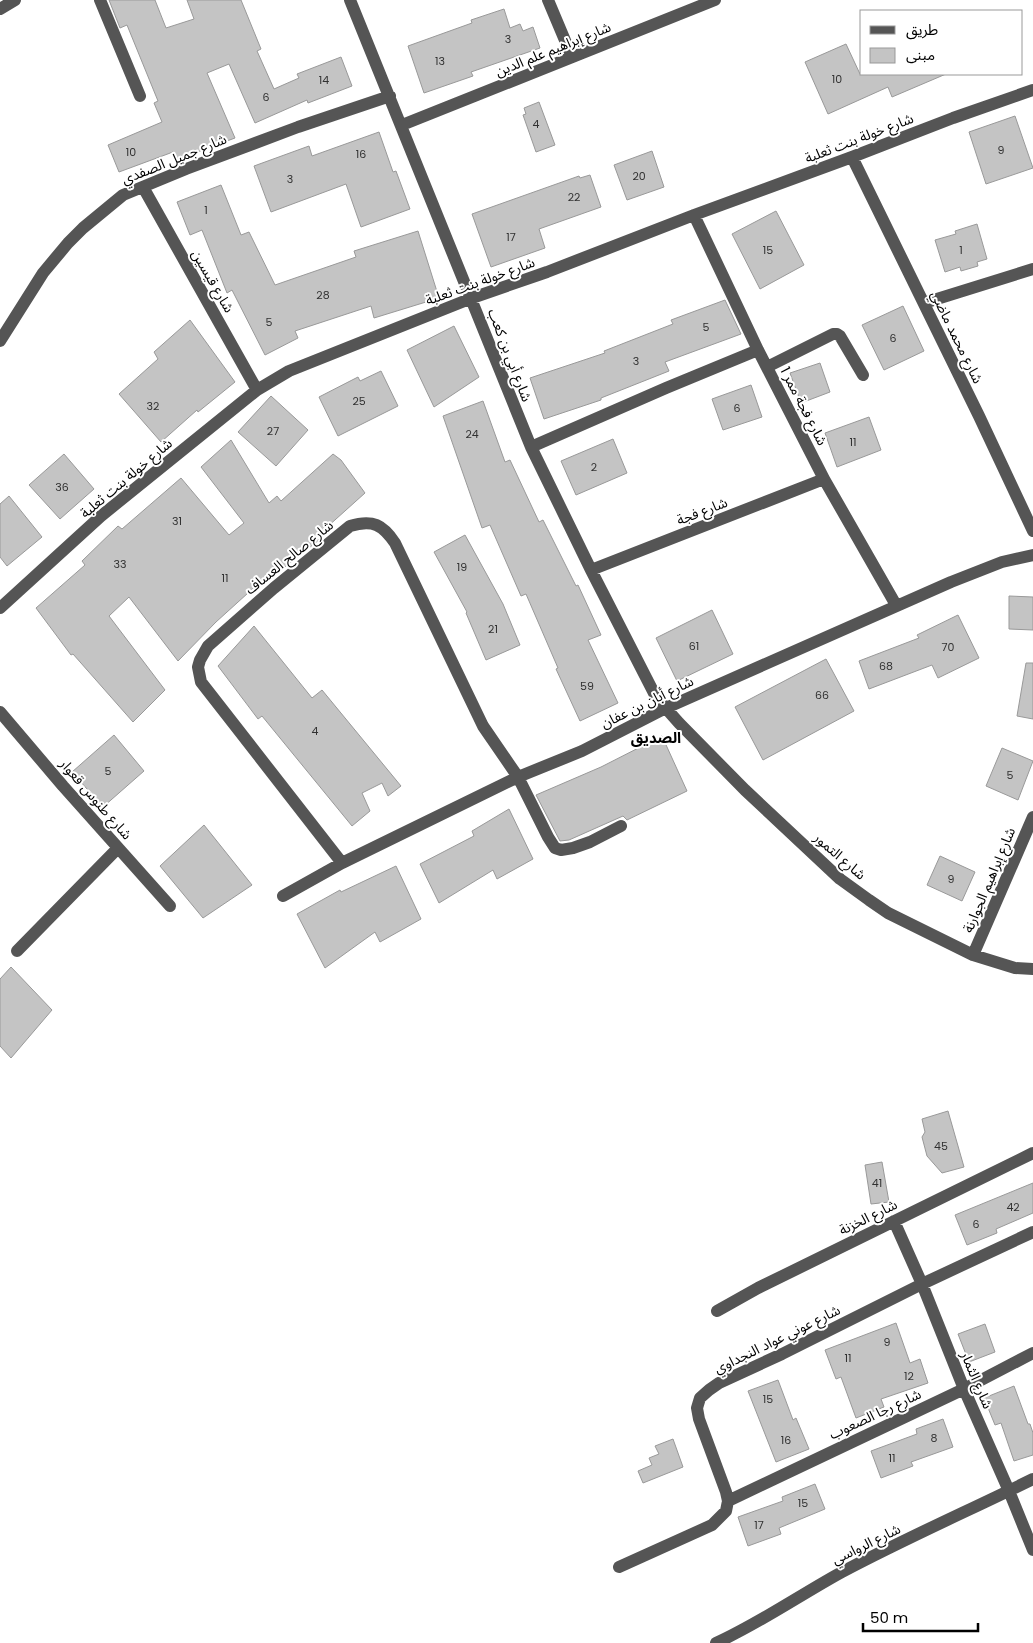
<svg xmlns="http://www.w3.org/2000/svg" width="1033" height="1643" font-family="Poppins,'Noto Sans Arabic',sans-serif">
<rect width="100%" height="100%" fill="#fff"/>
<!-- building -->
<path fill="#c4c4c4" stroke="#999" d="M109,0H155L166,28L194,19L187,0H241L261,49L257,51L274,89L299,78L297,74L341,57L352,86L308,103L307,100L255,123L229,64L207,73L235,138L176,160L173,152L119,172L108,145L162,122L154,103L158,101L127,25L120,28Z
M504,9L510,28L520,24L523,31L533,27L540,48L471,72L473,76L424,93L408,46L472,23L471,20Z
M846,44L860,74H946L892,97L888,87L828,114L805,62Z
M539,102L555,145L536,152L523,115L526,114L524,108Z
M1015,116L1033,168L986,184L969,132Z
M379,132L393,172L396,171L410,209L361,227L346,184L271,212L254,166L309,146L312,156Z
M652,151L664,187L627,200L614,165Z
M590,175L601,207L539,229L545,248L491,267L472,214L579,176L580,178Z
M221,185L241,235L249,232L275,285L356,257L354,251L418,231L439,298L374,318L371,306L295,331L298,338L265,355L232,290L227,293L202,230L190,235L177,202Z
M776,211L804,265L760,289L732,234Z
M977,224L987,259L977,262L978,266L961,271L960,267L945,272L935,240L956,234L955,231Z
M725,300L741,334L665,362L669,371L601,398V400L544,419L530,378L605,353L604,351L673,324L671,320Z
M903,306L924,351L884,370L862,325Z
M190,320L235,382L198,412L197,410L161,442L119,394L158,359L154,352Z
M454,326L479,377L434,407L407,350Z
M820,363L830,392L801,403L790,373Z
M381,371L398,406L338,436L319,397L358,377L360,381Z
M751,385L762,417L723,430L712,399Z
M271,396L308,430L276,466L238,432Z
M483,401L505,462L510,460L539,522L543,520L576,586L578,585L601,635L588,640L618,703L580,721L556,669L558,668L526,594L521,596L490,525L482,528L443,416Z
M869,417L881,450L837,467L825,433Z
M613,439L627,473L576,495L561,461Z
M231,440L269,503L277,496L281,501L333,454L341,460L365,493L316,537L319,540L272,577L269,574L216,622L178,661L129,597L109,616L165,690L133,722L73,654L71,655L36,608L85,565L82,561L118,526L122,529L181,478L229,535L244,523L201,467Z
M64,454L94,489L60,519L29,485Z
M9,496L42,537L7,566L0,557V504Z
M465,535L503,604L520,645L486,660L466,613L467,612L434,552Z
M1009,596L1033,597V630L1009,629Z
M712,610L733,654L677,681L656,638Z
M958,615L979,658L938,678L932,665L869,689L859,661L919,638L917,635Z
M254,626L312,698L322,690L401,786L388,796L382,783L362,793L370,811L352,826L262,716L258,719L218,666Z
M826,659L854,711L763,760L735,707Z
M1026,663H1033V719L1017,716Z
M114,735L144,771L103,807L72,772Z
M662,736L687,791L627,820L623,816L569,840L560,841L536,795L601,767Z
M1002,748L1033,761L1018,800L986,786Z
M509,809L533,859L497,879L493,870L439,903L420,864L474,836L472,831Z
M204,825L252,885L203,918L160,866Z
M940,856L975,872L962,901L927,885Z
M396,866L421,919L380,942L375,932L325,968L297,914L340,890L341,892Z
M11,967L52,1010L11,1058L0,1046V979Z
M948,1111L964,1167L942,1173L927,1156L922,1137L925,1132L922,1119Z
M882,1162L889,1202L871,1204L865,1165Z
M1033,1183V1213L996,1229L997,1233L967,1245L955,1215Z
M896,1323L910,1363L920,1359L928,1383L881,1399L884,1407L856,1418L841,1377L836,1379L825,1350Z
M985,1324L995,1352L969,1362L958,1334Z
M778,1380L793,1420L796,1418L809,1449L776,1462L748,1391Z
M1014,1386L1028,1424H1030L1033,1433V1455L1014,1461L1001,1423L995,1425L984,1398Z
M943,1419L953,1447L911,1462L913,1466L881,1478L871,1451L917,1434L916,1429Z
M673,1439L683,1467L643,1483L638,1471L652,1465L649,1458L659,1454L655,1446Z
M815,1484L825,1509L779,1528L781,1534L748,1546L738,1517L783,1501L782,1497Z"/>
<g fill="none" stroke-linecap="round" stroke-linejoin="round">
<!-- minor -->
<path stroke="#555" stroke-width="12" d="M100,0L140,96
M350,0L531,447L591,570L656,697L679,723L745,790L840,879L869,900L888,913L973,955L1015,968L1033,969
M548,0L572,57
M0,9L15,0
M402,125L715,0
M852,157L979,416L1033,531
M143,187L257,390
M694,215L758,350L824,479L896,605
M924,303L1033,269
M0,341L43,273L68,243L83,228L123,195L186,169L298,127L390,96
M767,367L833,334H837L840,336L863,375
M531,447L666,388L758,350
M591,570L824,479
M0,608L101,516L257,390L289,371L472,298L547,272L694,215L852,157L953,118L1033,90
M0,712L63,786L170,906
M342,863L201,682L198,667L200,660L208,646L274,588L350,526C373,519 383,525 395,543L483,726L518,777L548,837L555,848L561,850L573,848L590,842L621,826
M283,896L342,863L518,777L582,751L666,708L951,582L1002,562L1033,555
M17,951L118,848
M973,955L1033,817
M894,1221L922,1284L964,1389L1009,1491L1033,1550
M717,1311L758,1288L1033,1153
M728,1501L964,1389L1033,1353
M619,1567L712,1525L726,1511L728,1501L726,1492L699,1419L697,1408L700,1398L709,1390L719,1383L782,1354L922,1284L1033,1232
M716,1643C760,1623 800,1595 842,1572C904,1539 970,1510 1033,1479"/>
</g>
<g text-anchor="middle" stroke-width="4" stroke-linejoin="round" paint-order="stroke">
<!-- number labels -->
<g font-size="11" fill="#313131">
<text x="508" y="43">3</text>
<text x="440" y="65">13</text>
<text x="837" y="83">10</text>
<text x="324" y="84">14</text>
<text x="266" y="101">6</text>
<text x="536" y="128">4</text>
<text x="1001" y="154">9</text>
<text x="131" y="156">10</text>
<text x="361" y="158">16</text>
<text x="639" y="180">20</text>
<text x="290" y="183">3</text>
<text x="574" y="201">22</text>
<text x="206" y="214">1</text>
<text x="511" y="241">17</text>
<text x="768" y="254">15</text>
<text x="961" y="254">1</text>
<text x="323" y="299">28</text>
<text x="269" y="326">5</text>
<text x="706" y="331">5</text>
<text x="893" y="342">6</text>
<text x="636" y="365">3</text>
<text x="359" y="405">25</text>
<text x="153" y="410">32</text>
<text x="737" y="412">6</text>
<text x="273" y="435">27</text>
<text x="472" y="438">24</text>
<text x="853" y="446">11</text>
<text x="594" y="471">2</text>
<text x="62" y="491">36</text>
<text x="177" y="525">31</text>
<text x="120" y="568">33</text>
<text x="462" y="571">19</text>
<text x="225" y="582">11</text>
<text x="493" y="633">21</text>
<text x="694" y="650">61</text>
<text x="948" y="651">70</text>
<text x="886" y="670">68</text>
<text x="587" y="690">59</text>
<text x="822" y="699">66</text>
<text x="315" y="735">4</text>
<text x="108" y="775">5</text>
<text x="1010" y="779">5</text>
<text x="951" y="883">9</text>
<text x="941" y="1150">45</text>
<text x="877" y="1187">41</text>
<text x="1013" y="1211">42</text>
<text x="976" y="1228">6</text>
<text x="887" y="1346">9</text>
<text x="848" y="1362">11</text>
<text x="909" y="1380">12</text>
<text x="768" y="1403">15</text>
<text x="934" y="1442">8</text>
<text x="786" y="1444">16</text>
<text x="892" y="1462">11</text>
<text x="803" y="1507">15</text>
<text x="759" y="1529">17</text>
</g>
<!-- street labels -->
<g font-size="14" fill="#000" stroke="#fff">
<text transform="translate(553 49) rotate(-22)" y="5">شارع إبراهيم علم الدين</text>
<text transform="translate(859 138) rotate(-21)" y="5">شارع خولة بنت ثعلبة</text>
<text transform="translate(174 159) rotate(-22)" y="5">شارع جميل الصفدي</text>
<text transform="translate(213 281) rotate(60)" y="5">شارع قيسين</text>
<text transform="translate(480 281) rotate(-20)" y="5">شارع خولة بنت ثعلبة</text>
<text transform="translate(957 337) rotate(64)" y="5">شارع محمد ماضي</text>
<text transform="translate(510 355) rotate(69)" y="5">شارع أبي بن كعب</text>
<text transform="translate(804 406) rotate(63)" y="5">شارع فجة ممر 1</text>
<text transform="translate(126 478) rotate(-40)" y="5">شارع خولة بنت ثعلبة</text>
<text transform="translate(702 511) rotate(-21)" y="5">شارع فجة</text>
<text transform="translate(289 557) rotate(-39)" y="5">شارع صالح العساف</text>
<text transform="translate(647 702) rotate(-26)" y="5">شارع أبان بن عفان</text>
<text transform="translate(96 799) rotate(49)" y="5">شارع طنوس قعوار</text>
<text transform="translate(840 856) rotate(41)" y="5">شارع التمور</text>
<text transform="translate(989 880) rotate(-67)" y="5">شارع إبراهيم الجوارنة</text>
<text transform="translate(868 1217) rotate(-26)" y="5">شارع الخزنة</text>
<text transform="translate(777 1339) rotate(-26)" y="5">شارع عوني عواد النجداوي</text>
<text transform="translate(977 1380) rotate(67)" y="5">شارع الثمار</text>
<text transform="translate(875 1414) rotate(-25)" y="5">شارع رجا الصعوب</text>
<text transform="translate(866 1544) rotate(-26)" y="5">شارع الرواسي</text>
</g>
<!-- neighbourhood labels -->
<g font-size="15" font-weight="bold" fill="#000" stroke="#fff">
<text x="656" y="743">الصديق</text>
</g>
</g>
<!-- legend -->
<rect x="860" y="10" width="162" height="65" fill="#ffffff" stroke="#999999"/>
<rect x="870" y="26" width="25" height="8" fill="#555555" stroke="#999999"/>
<text x="906" y="35" font-size="15" fill="#000000">طريق</text>
<rect x="870" y="48" width="25" height="15" fill="#c4c4c4" stroke="#999999"/>
<text x="906" y="60" font-size="15" fill="#000000">مبنى</text>
<!-- scale -->
<path d="M863 1623v8h115v-8" fill="none" stroke="#000000" stroke-width="2.5"/>
<text x="870" y="1623" font-size="15" fill="#000000" stroke="#ffffff" stroke-width="4" paint-order="stroke">50 m</text>
</svg>
